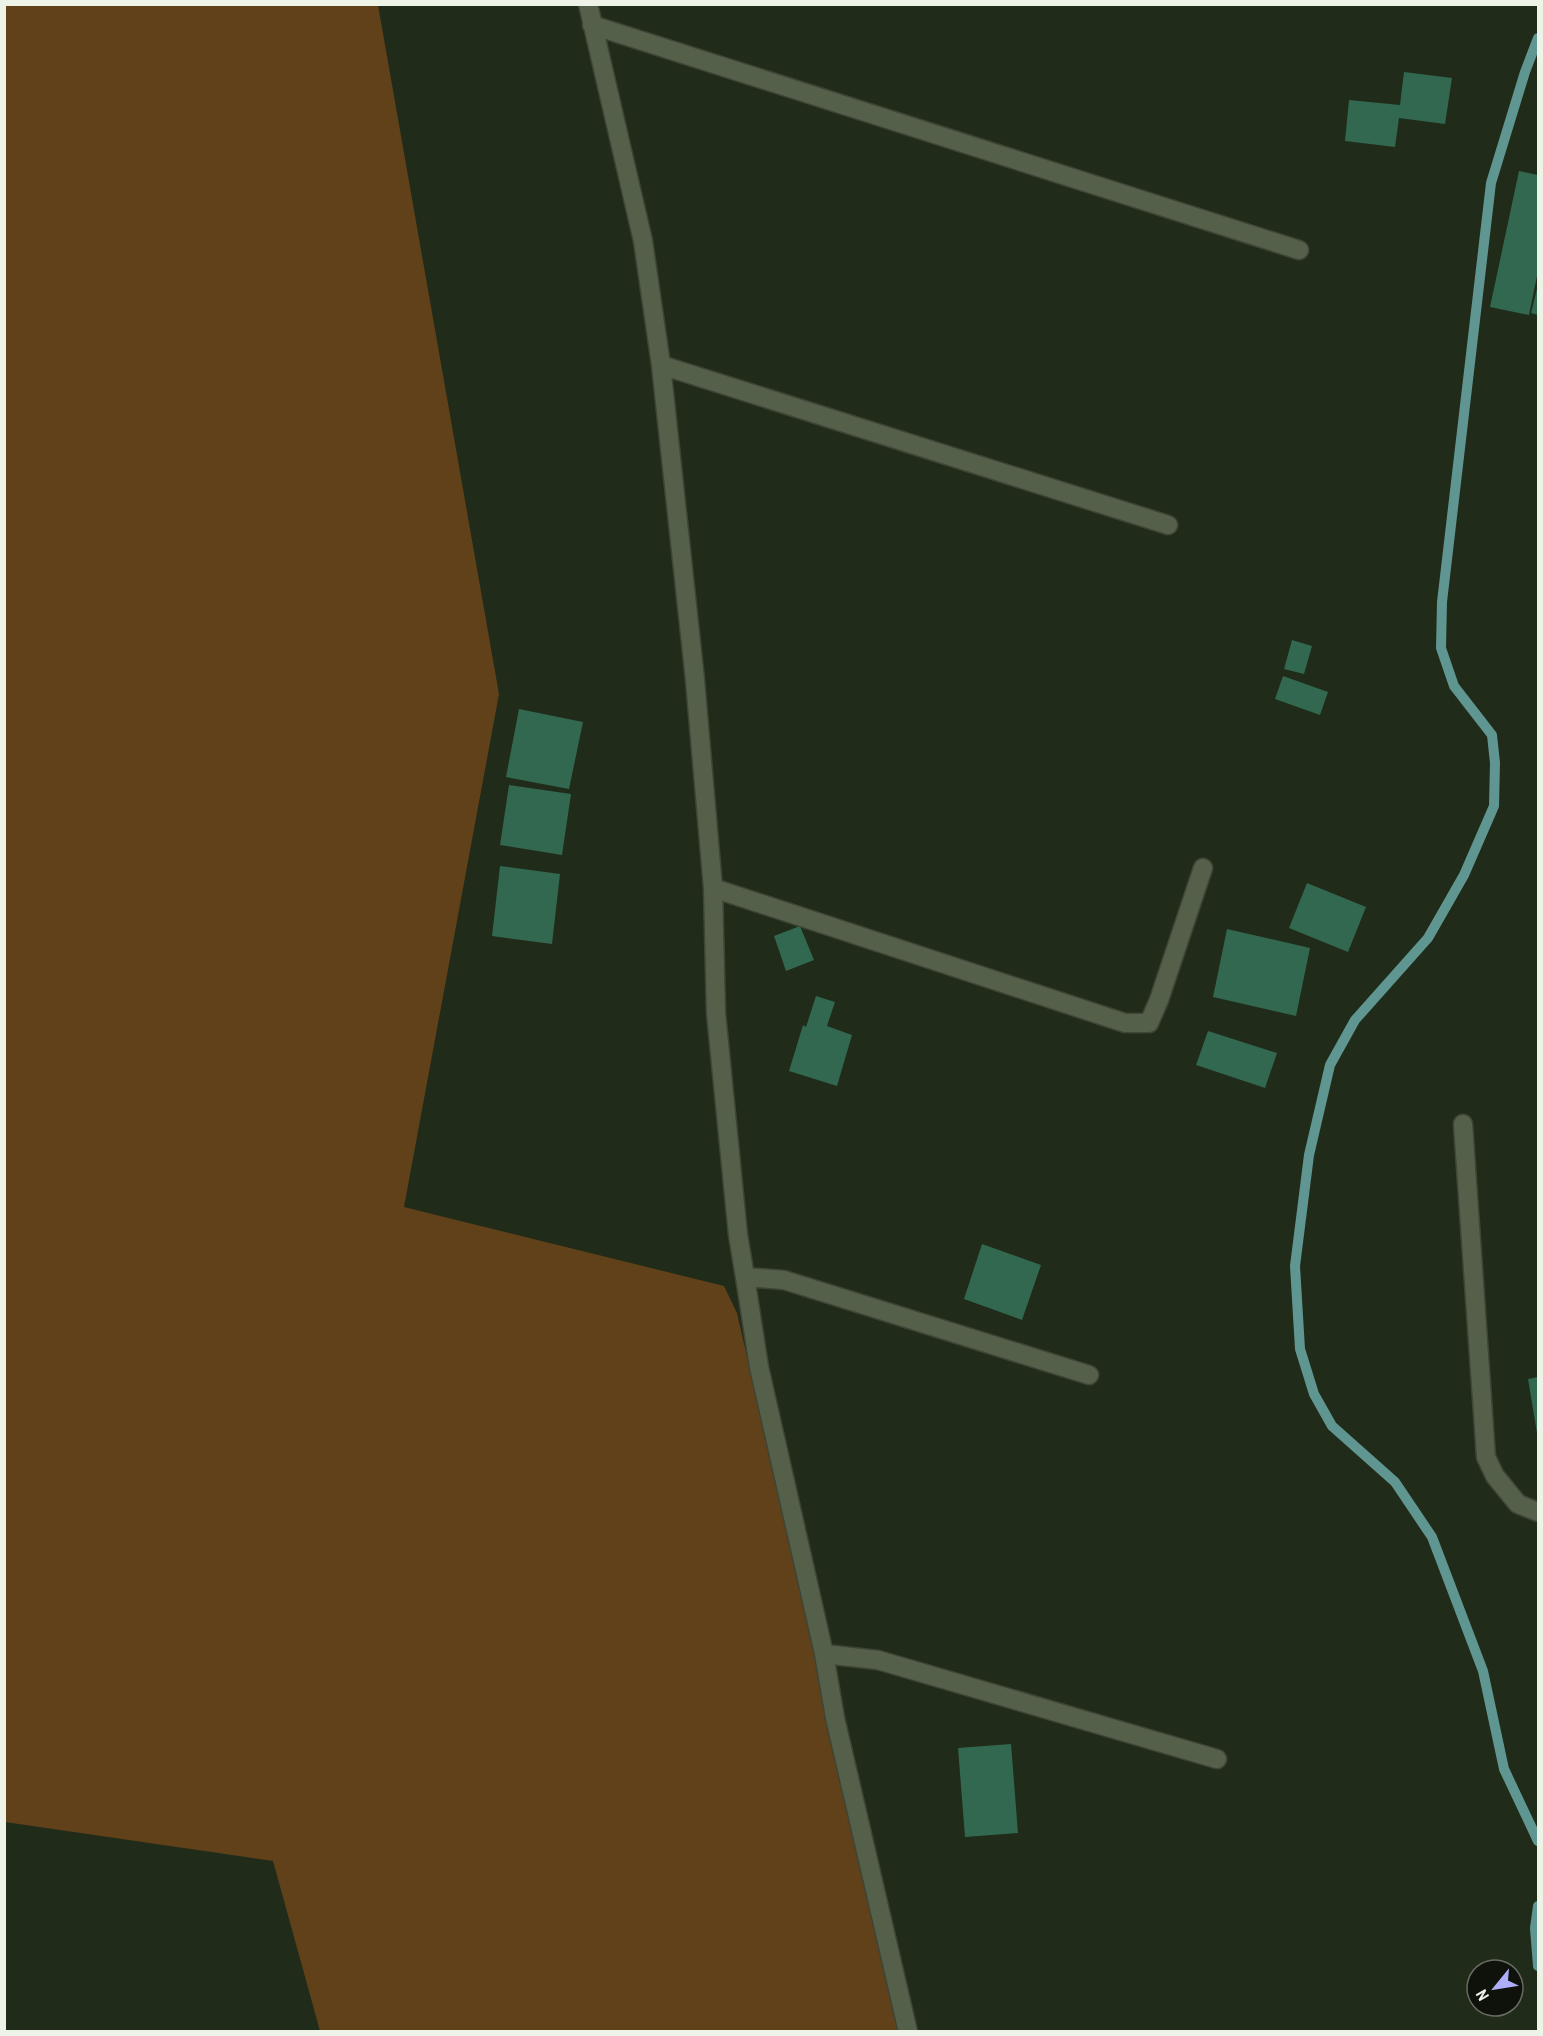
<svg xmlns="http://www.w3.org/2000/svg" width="1543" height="2036" font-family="'Archivo Narrow',sans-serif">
<rect width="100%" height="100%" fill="#212b19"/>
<!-- green -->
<path fill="#604119" d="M5,5H378L499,694L404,1207L724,1286L737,1313L902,2031H320L273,1861L5,1822Z"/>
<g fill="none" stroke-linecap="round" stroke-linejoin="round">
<!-- stream -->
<path stroke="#5f9691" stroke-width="10" d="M1538,38L1525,72L1491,183L1442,602L1441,648L1454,686L1492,735L1495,763L1494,806L1464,875L1428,938L1355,1020L1330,1065L1309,1155L1295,1266L1300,1349L1314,1394L1332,1426L1395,1482L1432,1537L1483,1671L1504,1769L1538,1841
M1538,1906L1535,1928L1538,1966"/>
</g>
<!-- building -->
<path fill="#31684f" d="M1404,72L1452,78L1445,124L1399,118L1395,147L1345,141L1349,100L1400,105Z
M1519,171L1538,175V271L1529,315L1490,307Z
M1538,285V315L1531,313Z
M1292,640L1312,646L1304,674L1284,669Z
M1283,676L1328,692L1320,715L1275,699Z
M519,709L583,722L569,789L506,777Z
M509,785L571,794L562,855L500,845Z
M500,866L560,874L552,944L492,936Z
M1307,883L1366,907L1348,952L1289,928Z
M800,926L814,960L786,971L774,936Z
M1227,929L1310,948L1296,1016L1213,997Z
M816,996L835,1002L827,1026L852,1035L837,1086L789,1071L803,1025L806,1027Z
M1208,1031L1277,1053L1265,1088L1196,1065Z
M982,1244L1041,1265L1022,1320L964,1299Z
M1538,1377V1433H1537L1528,1379Z
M1011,1744L1018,1833L965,1837L958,1748Z"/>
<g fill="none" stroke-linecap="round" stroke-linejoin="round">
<!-- minor casing -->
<g stroke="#3d4536" stroke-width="21">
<path id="minor" d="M588,4L643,241L661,365L695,680L713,888L716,1013L738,1235L745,1277L784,1280L1089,1375
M592,25L1299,250
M661,365L1168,525
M713,888L1125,1023H1149L1159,1000L1203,868
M1463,1124L1486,1457L1495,1476L1518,1504L1538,1512
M745,1277L759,1367L824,1654
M908,2032L835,1718L824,1654L878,1660L1217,1759"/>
</g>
<!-- minor -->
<use href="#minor" stroke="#55604b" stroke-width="18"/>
</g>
<!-- border -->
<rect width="1543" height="2036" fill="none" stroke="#edf4e7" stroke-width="12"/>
<!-- north arrow -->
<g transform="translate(1495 1988) rotate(240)"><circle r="28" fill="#0e120a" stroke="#676c62" stroke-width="1.5"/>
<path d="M0-4.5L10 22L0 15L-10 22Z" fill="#afaefa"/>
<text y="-9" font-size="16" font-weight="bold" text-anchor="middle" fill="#edf4e7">N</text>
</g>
</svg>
